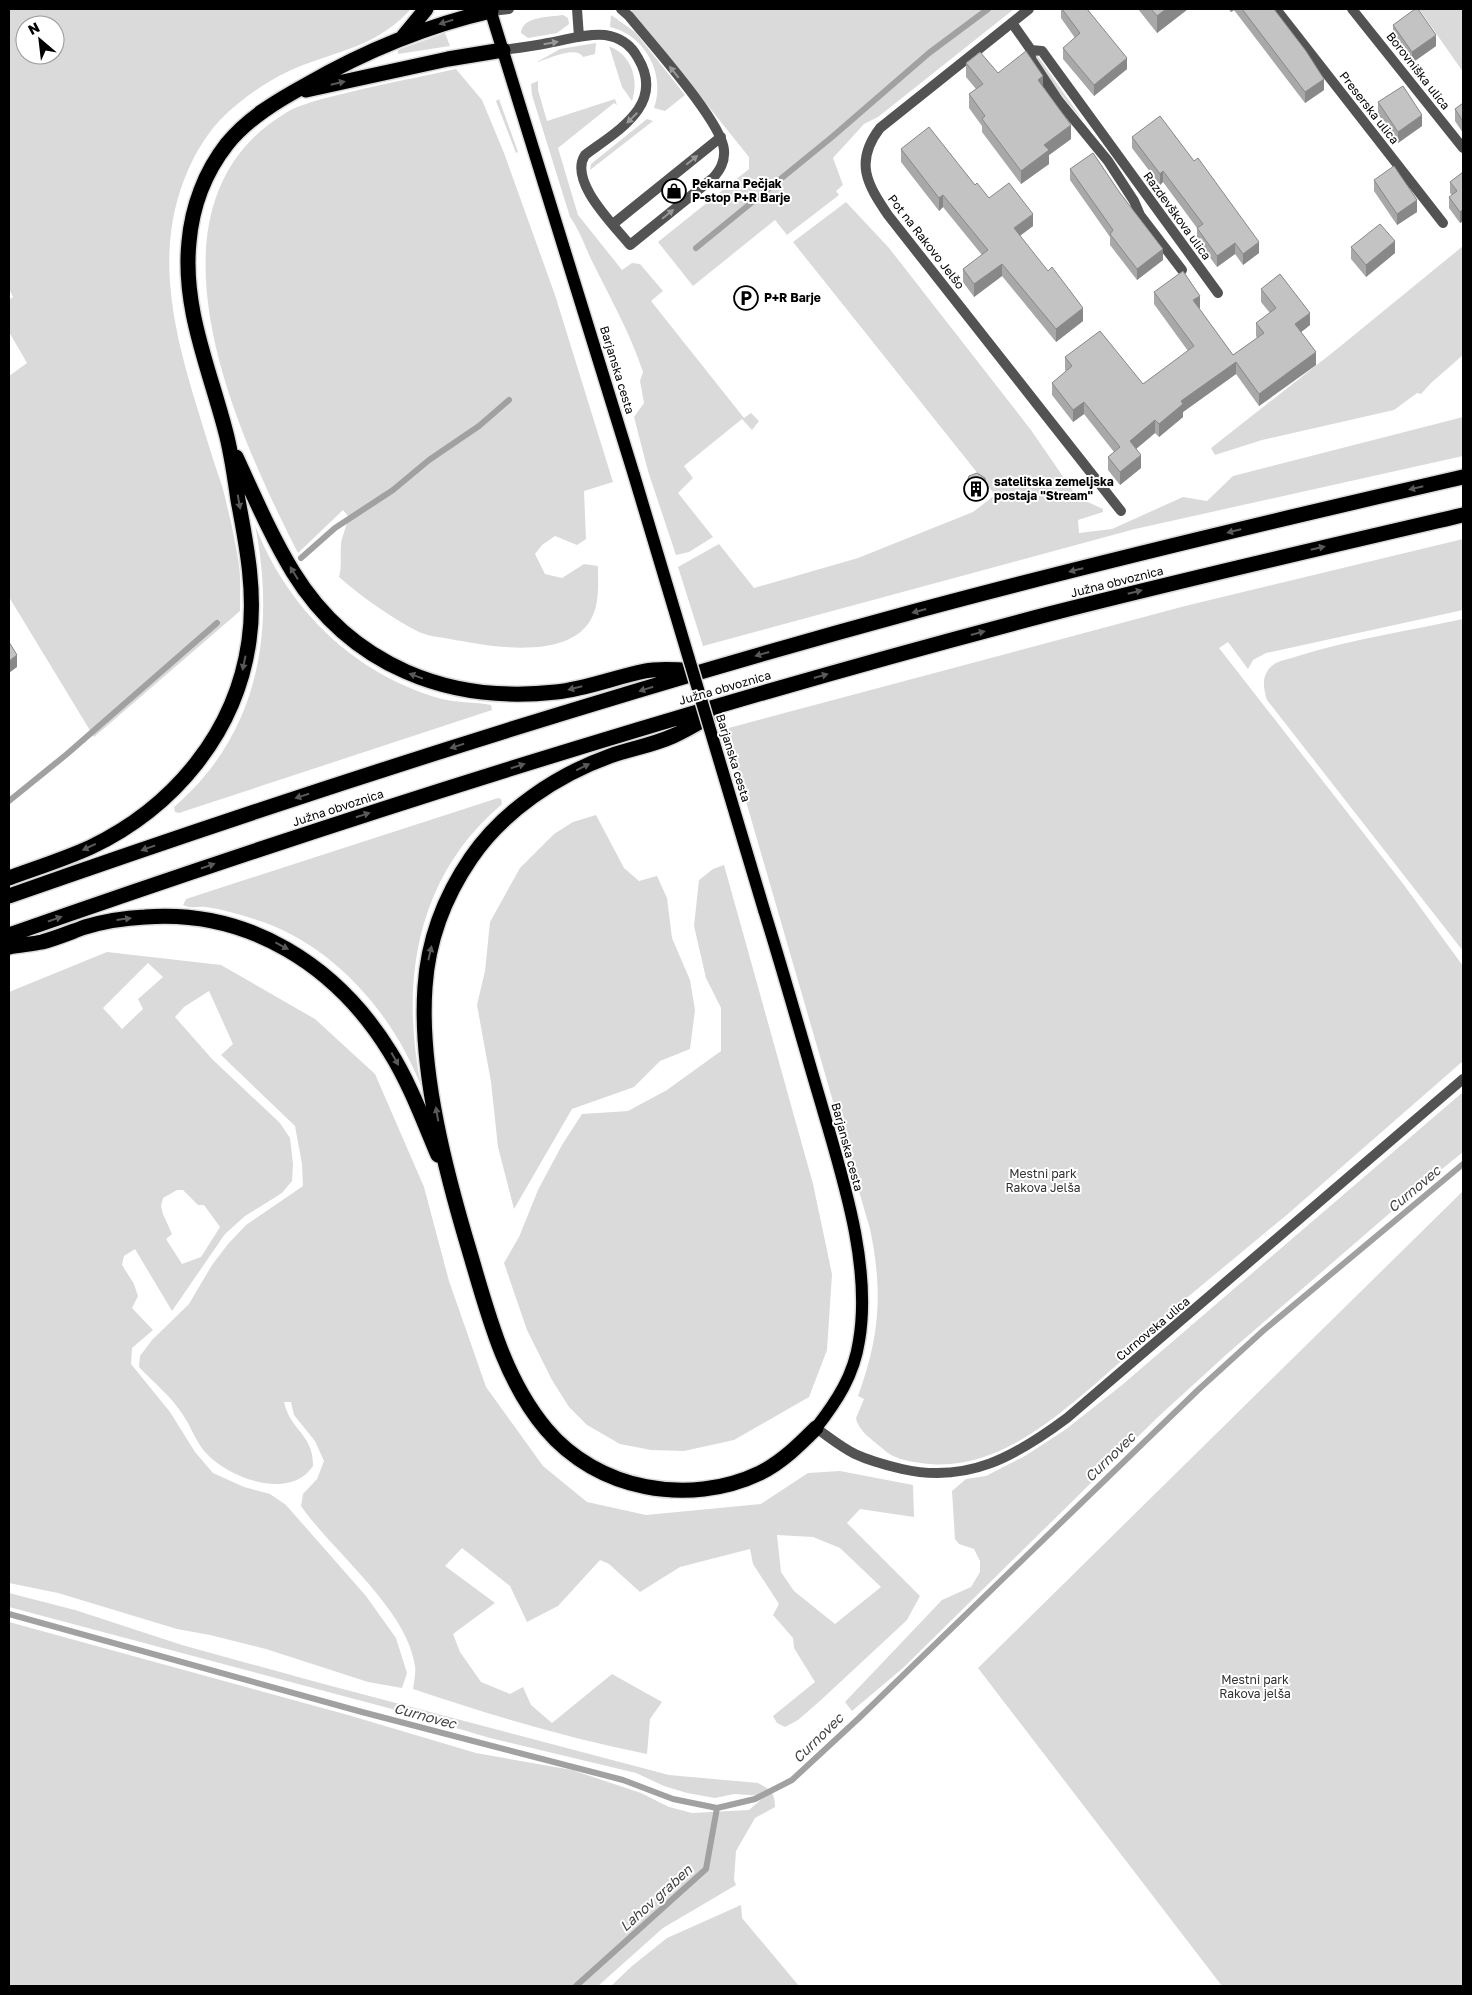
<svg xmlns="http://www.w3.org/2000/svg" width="1472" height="1995" font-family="'Golos Text',sans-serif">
<rect width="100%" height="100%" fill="#fff"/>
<!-- green -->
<path fill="#dadada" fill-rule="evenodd" d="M9,9H411C380,43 347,49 306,64C275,75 244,96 221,119C204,137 193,157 184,180C148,273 186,369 213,459C218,474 224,490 227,506C232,525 236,546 239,565C241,580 240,596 240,611L94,737L9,597V376L27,363L9,332V300L13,297L9,289ZM25,25H55V55H25Z
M630,9H1014L878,117L864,124L833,158L843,185L836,191L839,195L787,235L775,220L693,286L658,242L749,169V157Z
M1419,9H1463V71L1461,69Z
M563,15L568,18L569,24L557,33L528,38L521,33C522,16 550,17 563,15Z
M611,15L635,32L685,95L665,111L654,108C666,74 645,35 610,27Z
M445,33L450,46L398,54V50Z
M596,43L595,54L583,57C576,45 549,59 537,62L560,49Z
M609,46C632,55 639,80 632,101L622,87Z
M1037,55L1084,122L1056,89L1034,57Z
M456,69L482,100L504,153L555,295L613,482L584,491L586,539L577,545L555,536L542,545L535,554L545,574L562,578L584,564L598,566C598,584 600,605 590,621C565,661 488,646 450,639C440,637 426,636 417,631C390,617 362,597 339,577C342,566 340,556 341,544C342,535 347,527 348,516L343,510L298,553C237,433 132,208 284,114C298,105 315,101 330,97C372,86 414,78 456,69Z
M538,81V90L547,121L615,99L617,105L614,103L558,148L578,215L622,270L632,263L640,264L663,291L651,301L744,418L751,413L759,421L752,430L742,419L684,466L693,478L678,493L713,537L689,552L676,555L648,471L634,417L644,403L640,381L643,372C630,332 609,296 590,257C584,243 579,230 570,217L532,95L531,84Z
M499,99L518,152L516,153L496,101Z
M647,119L653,121L590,170L591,164Z
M846,202L889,248L1031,430L1077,497L1103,509V512L1078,520L1079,533L1112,529L1183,497L1207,501L1233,476L1463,417V456L1135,529L703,646L678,567L719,544L754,588L858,558L973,512L995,495L793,242Z
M1463,246V355L1431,383L1421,394L1417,393L1394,410L1262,440L1215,455L1211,448L1337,349Z
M255,525C287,609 355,675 442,699C459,703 475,702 491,705L492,710L179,813L175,812L174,807C259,734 276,631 255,525Z
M1463,539V610L1266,653L1253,660L1248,669L1228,642L1219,648L1404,885L1463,966V1061L1289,1213L1131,1344V1353C1073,1401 1004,1476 921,1463C907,1461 894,1459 883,1449C874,1441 858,1431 856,1418L864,1399L858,1396C880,1336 883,1291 870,1229L725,729L1185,606Z
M1463,619V951L1267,700C1263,688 1261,674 1273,665C1279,660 1291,659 1298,656C1352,639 1408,631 1463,619Z
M498,798L501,799L502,804C416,877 400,981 421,1086C392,1012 332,943 254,919C238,914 222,909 206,907C198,906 190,909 183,905L186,899Z
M596,815L624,868L639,881L657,876L667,898L672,938L690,980L695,1010L690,1049L660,1061L634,1087L572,1109L514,1209L498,1147L491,1082L477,1005L485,971L490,922L520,868L554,834L573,822Z
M724,865L813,1184L832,1274L827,1350L809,1397L734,1440L684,1451L651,1450L620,1444L587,1425L569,1407L552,1380L527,1330L504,1263L519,1237L538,1190L562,1145L582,1114L628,1111L667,1090L721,1051V1008L706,978L694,926L699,880L713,869Z
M107,952L221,965L315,1019L375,1074L424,1187L449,1281L486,1387L543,1466L587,1502L646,1515L761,1504L808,1473L840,1471L913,1485L914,1517L860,1509L847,1523L920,1596L907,1620L821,1700L798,1720L785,1727L777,1723L773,1716L815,1682L794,1648L793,1638L773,1615L779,1604L753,1564L750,1549L680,1567L640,1592L609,1564L600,1560L558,1606L527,1622L510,1586L462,1548L445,1566L495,1603L453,1634L460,1652L481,1682L510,1694L523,1687L531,1705L552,1723L612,1674L662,1702L650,1719L647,1754C568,1738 490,1715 413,1689C414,1682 416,1673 415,1666C407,1609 334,1553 301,1506L303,1494L317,1479L324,1461L315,1441L294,1415L291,1402H284C290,1430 314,1435 313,1466C310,1470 306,1475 302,1477C276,1495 226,1475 207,1454C196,1443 192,1428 183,1415C172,1397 153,1382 139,1367L140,1356L152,1340L189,1304L212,1265L228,1244L246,1225L303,1186L302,1164L295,1126L221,1055L233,1044L209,991L184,1007L175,1017L212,1059L280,1123L290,1138L293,1164L292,1181L282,1193L245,1216L225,1234L172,1311L135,1249L124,1256L122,1265L134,1284L138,1296L132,1308L153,1330L132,1348L131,1364L170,1412L195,1452L213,1473L244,1487L270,1494L286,1505L366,1596L396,1638L407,1673L402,1688L368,1682L266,1649L210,1635L177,1629L58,1593L9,1583V992ZM148,963L163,977L138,999L143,1009L122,1029L103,1008ZM177,1190H183L198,1205H204L220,1227L201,1257L182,1264L166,1239L172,1234L163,1214L161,1206L163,1198ZM777,1535L813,1537L840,1548L881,1587L835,1624L794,1591L781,1572Z
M1463,1092V1152L1420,1187L1228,1353L1158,1417L903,1668L852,1711L845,1702L942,1600L971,1587L980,1572V1561L974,1549L959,1544L955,1539L952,1491L966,1479L986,1476L1025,1456L1065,1430L1122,1385Z
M1463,1191V1986H1222L978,1668Z
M9,1593L75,1610L182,1645L320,1683L669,1775L758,1783C771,1790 775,1793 775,1807L755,1818L736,1851L734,1880L736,1885L663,1928L598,1986H9V1622L348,1715L476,1753L572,1770L641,1793L669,1807L692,1813L749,1810L765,1796L734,1794L715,1798L687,1793L664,1786L636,1773L490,1738L392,1709L9,1607Z
M741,1905L742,1918L799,1986H611L632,1966L667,1938Z"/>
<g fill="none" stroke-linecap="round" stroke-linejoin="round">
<!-- stream -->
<path stroke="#a1a1a1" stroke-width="6" d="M696,248L832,137L929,53L988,9
M301,558L335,528L393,490L429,460L479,426L509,400
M9,801L67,754L217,623
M9,1614L362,1712L623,1780L673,1799L717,1808L755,1799L792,1780L859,1718L1198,1390L1264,1330L1463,1164
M576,1986L706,1869L717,1808"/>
<!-- primary casing -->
<g stroke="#dbdbdb" stroke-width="15">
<path id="primary" d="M490,9L634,475
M764,910C784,974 802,1039 821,1103C842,1176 872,1265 859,1341C854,1375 837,1401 816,1428"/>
</g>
<!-- motorway casing -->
<g stroke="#dbdbdb" stroke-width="18">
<path id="motorway" d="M403,37L426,9
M306,90L448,59L503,50
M236,457C254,496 271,536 293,572C351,666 449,704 556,692C586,689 615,677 645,671C659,668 676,670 690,670
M715,713C701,721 687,730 673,736C653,745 630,749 610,756C557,775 503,811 471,858C445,896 428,941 425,987C419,1071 446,1173 470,1253C488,1314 504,1379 546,1429C597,1490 689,1507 760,1473C782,1462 799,1445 816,1428
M9,878C36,868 65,859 91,847C174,807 236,733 249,641C256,594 247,547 238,500C235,479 232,458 227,437C211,372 182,310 189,242C192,207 205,172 227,144C248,118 277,101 306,85C365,51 425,26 491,11
M9,896C308,791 610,694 916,611C1098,562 1280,519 1463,477
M9,935C351,815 697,706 1049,614C1186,579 1325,547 1463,515
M9,947C20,945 32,944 42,942C57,938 71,932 85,927C105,921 125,918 145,917C249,909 337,966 390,1052C410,1084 423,1120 438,1155"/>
</g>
<!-- service -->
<path stroke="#535353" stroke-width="10" d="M577,9L579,37
M1276,9L1443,223
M1352,9L1463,148
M491,11L509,9
M1012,23L1031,50V59L1058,100L1108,161L1134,201L1140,215L1182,270
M503,50C518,48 533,46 548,43C567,40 586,33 605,35C619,37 631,45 638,58C666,105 617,131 585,155C568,181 614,225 630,245L713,178C720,170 725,162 724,150C722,122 650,42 629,16L621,9
M1031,50L1042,51L1218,293
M613,224L721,137"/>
<!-- minor -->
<path stroke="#535353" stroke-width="10" d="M1029,9L880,128C854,162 867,184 888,215L1121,511
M816,1428C829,1437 841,1447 855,1454C870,1461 885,1465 902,1469C968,1484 1016,1456 1067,1418L1463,1079"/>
<!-- primary -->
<use href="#primary" stroke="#000" stroke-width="12"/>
<!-- motorway -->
<use href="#motorway" stroke="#000" stroke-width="15"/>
<!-- primary-bridge casing -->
<g stroke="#dbdbdb" stroke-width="15" stroke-linecap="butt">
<path id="primary-bridge" d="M634,475L764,910"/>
</g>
<!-- primary-bridge -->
<use href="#primary-bridge" stroke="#000" stroke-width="12"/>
</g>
<!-- wall -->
<path fill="#a8a8a8" d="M1061,9H1089V11L1127,69L1094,96L1063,59V48L1075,38L1061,18Z
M1138,9H1188L1157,33Z
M1228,9H1274L1324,90L1305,103L1234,10L1231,12Z
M1393,25L1436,46L1412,63L1393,36Z
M966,63L998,73L1043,87L1071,139L1049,155V164L1021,184L982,132V126L969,108V94L976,89L966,77Z
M1378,102L1422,126L1398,143L1378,114Z
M1463,103V133L1455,121V109Z
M1132,137L1259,253L1243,265L1235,254L1217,267L1197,240V228L1163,182L1160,185L1132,148Z
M901,149L975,185L989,198L1033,226L1020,236L1083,321L1056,342L1002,276L974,297L963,282V269L982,255L943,207L939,211L901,162Z
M1070,169L1163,260L1137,280L1110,245V237L1070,180Z
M1463,172V221L1460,223L1449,208V197L1452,195L1450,193V182Z
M1374,180L1417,212L1397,225L1374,191Z
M1351,247L1395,253L1366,277L1351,259Z
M1261,289L1310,325L1301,332L1316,365L1259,406L1236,374L1183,412V417L1159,437L1155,433L1136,449L1141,468L1120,485L1108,470V457L1114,452L1084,414L1073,422L1052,395V383L1066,371L1065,370V357L1143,384L1188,351L1154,304V292L1200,308L1199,309L1233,355L1257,338L1256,336V323L1270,313L1261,302Z
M966,485L986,493L983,496L975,499L967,495L966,490Z"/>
<!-- shaded-wall -->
<path fill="#888" d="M1166,9H1188L1157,33V16Z
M1231,9H1234V10L1231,12Z
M1436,35V46L1412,63V52Z
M1127,58V69L1094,96V85Z
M1043,76V89L1038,80Z
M1324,79V90L1305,103V92Z
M1422,115V126L1398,143V132Z
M1071,125V139L1049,155V164L1021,184V171L1044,145Z
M1163,171V182L1160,185V174Z
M943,195V207L939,211V198Z
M1417,200V212L1397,225V214Z
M1463,209V221L1460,223V212Z
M1033,214V226L1014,240V228Z
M1395,241V253L1366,277V265Z
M1259,242V253L1243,265V254Z
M1235,243V254L1217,267V256Z
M1163,249V260L1137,280V269Z
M1002,264V276L974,297V284Z
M1200,296V308L1193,313V300Z
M1083,308V321L1056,342V329Z
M1310,313V325L1295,337V324Z
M1316,352V365L1259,406V394Z
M1236,362V374L1183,412V417L1159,437V424L1181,401Z
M1084,402V414L1073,422V410Z
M1155,420V433L1130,454V441Z
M1141,455V468L1120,485V472Z
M986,487V493L983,496L975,499V494Z
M17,655V667L9,673V661Z"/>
<!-- building -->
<path fill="#c3c3c3" stroke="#888" d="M1062,9H1087L1127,58L1094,85L1063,48L1080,33Z
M1151,9H1166L1157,16Z
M1242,9H1274L1306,51L1324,79L1305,92Z
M1415,9H1418L1436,35L1412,52L1393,25Z
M1026,51L1043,76L1038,80L1071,125L1044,145L1049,150L1021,171L982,119L985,116L969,94L983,84L966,63L980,52L998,73Z
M1403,86L1422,115L1398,132L1378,102Z
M1463,103V121L1455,109Z
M1160,116L1194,161L1198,158L1259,242L1243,254L1235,243L1217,256L1197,228L1203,224L1163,171L1160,174L1132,137Z
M929,127L975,185L977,183L989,198L1009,183L1033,214L1014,228L1048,271L1052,267L1083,308L1056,329L1002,264L974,284L963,269L988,250L943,195L939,198L901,149Z
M1093,153L1120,193L1163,249L1137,269L1110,234L1113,230L1070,169Z
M1394,166L1417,200L1397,214L1374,180Z
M1463,172V209L1460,212L1449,197L1457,191L1450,182Z
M1380,224L1395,241L1366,265L1351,247Z
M1183,271L1200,296L1193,300L1233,355L1264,333L1256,323L1276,308L1261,289L1280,274L1310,313L1295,324L1316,352L1259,394L1236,362L1181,401L1183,404L1159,424L1155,420L1130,441L1141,455L1120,472L1108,457L1120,447L1084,402L1073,410L1052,383L1072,366L1065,357L1100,331L1143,384L1194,346L1154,292Z
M977,473L985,478L986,487L983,491L975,494L967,489L966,485L969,476Z
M9,642L17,655L9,661Z"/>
<!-- one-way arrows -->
<defs><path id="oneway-solid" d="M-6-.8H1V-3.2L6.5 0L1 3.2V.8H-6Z" transform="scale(1.25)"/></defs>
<g fill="#595959">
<use href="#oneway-solid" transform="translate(446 22) rotate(163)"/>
<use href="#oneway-solid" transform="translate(338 83) rotate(-13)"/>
<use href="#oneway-solid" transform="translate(1416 488) rotate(167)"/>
<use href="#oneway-solid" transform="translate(239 502) rotate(80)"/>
<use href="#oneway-solid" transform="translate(1234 531) rotate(166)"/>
<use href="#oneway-solid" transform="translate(1318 548) rotate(-13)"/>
<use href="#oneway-solid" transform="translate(1076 570) rotate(166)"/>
<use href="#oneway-solid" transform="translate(294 573) rotate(-122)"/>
<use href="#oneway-solid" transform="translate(1135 592) rotate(-14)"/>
<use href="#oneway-solid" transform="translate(919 611) rotate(165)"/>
<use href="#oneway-solid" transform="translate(978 633) rotate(-15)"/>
<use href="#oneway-solid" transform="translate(762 654) rotate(164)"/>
<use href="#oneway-solid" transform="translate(244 663) rotate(102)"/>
<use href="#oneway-solid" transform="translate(416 676) rotate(-160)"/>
<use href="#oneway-solid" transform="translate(821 676) rotate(-16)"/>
<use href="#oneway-solid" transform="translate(575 688) rotate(166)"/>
<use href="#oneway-solid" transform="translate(646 689) rotate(163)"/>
<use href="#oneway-solid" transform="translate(457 746) rotate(163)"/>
<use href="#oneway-solid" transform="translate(518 766) rotate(-17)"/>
<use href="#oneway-solid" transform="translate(583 767) rotate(-26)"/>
<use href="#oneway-solid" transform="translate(302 796) rotate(162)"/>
<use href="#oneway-solid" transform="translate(363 815) rotate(-18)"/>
<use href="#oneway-solid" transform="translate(89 847) rotate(155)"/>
<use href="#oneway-solid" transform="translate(148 848) rotate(161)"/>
<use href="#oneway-solid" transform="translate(208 866) rotate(-19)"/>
<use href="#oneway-solid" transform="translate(55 919) rotate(-19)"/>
<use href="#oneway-solid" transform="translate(124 919) rotate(-7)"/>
<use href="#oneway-solid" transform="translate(282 946) rotate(28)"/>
<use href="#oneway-solid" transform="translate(430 953) rotate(-77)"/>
<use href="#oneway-solid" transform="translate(395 1059) rotate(61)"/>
<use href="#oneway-solid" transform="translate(437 1114) rotate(-100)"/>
</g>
<g fill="#989898">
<use href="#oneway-solid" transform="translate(551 43) rotate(-10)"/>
<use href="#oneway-solid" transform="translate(674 72) rotate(-129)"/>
<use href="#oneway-solid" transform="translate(632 118) rotate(135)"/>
<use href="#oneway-solid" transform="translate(692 160) rotate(-39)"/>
<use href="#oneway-solid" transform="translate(668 214) rotate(-39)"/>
</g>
<!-- icons -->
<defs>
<g id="shop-ring" transform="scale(1.25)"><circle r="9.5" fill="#fff" stroke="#000" stroke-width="1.5"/><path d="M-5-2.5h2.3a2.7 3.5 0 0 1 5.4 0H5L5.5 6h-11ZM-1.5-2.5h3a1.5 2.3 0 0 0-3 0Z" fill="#000"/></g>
<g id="parking-ring" transform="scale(1.25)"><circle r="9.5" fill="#fff" stroke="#000" stroke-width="1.5"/><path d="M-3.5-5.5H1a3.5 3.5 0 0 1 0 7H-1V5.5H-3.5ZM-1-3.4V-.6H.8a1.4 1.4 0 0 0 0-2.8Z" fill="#000"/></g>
<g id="building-ring" transform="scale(1.25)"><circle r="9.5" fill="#fff" stroke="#000" stroke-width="1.5"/><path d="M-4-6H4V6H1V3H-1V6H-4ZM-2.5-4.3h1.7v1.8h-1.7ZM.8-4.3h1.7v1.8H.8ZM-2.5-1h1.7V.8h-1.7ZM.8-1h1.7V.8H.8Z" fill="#000"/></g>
</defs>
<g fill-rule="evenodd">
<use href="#shop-ring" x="674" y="191"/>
<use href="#parking-ring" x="746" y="298"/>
<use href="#building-ring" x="976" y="489"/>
</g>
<g text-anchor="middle" stroke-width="4" stroke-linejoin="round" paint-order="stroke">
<!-- street labels -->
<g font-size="12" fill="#000" stroke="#fff">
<text transform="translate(1418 71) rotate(52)" y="4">Borovniška ulica</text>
<text transform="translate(1369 108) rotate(52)" y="4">Preserska ulica</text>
<text transform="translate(1177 216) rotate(54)" y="4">Razdevškova ulica</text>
<text transform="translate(926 242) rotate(52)" y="4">Pot na Rakovo Jelšo</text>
<text transform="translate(617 370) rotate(73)" y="4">Barjanska cesta</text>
<text transform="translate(1117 582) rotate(-14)" y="4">Južna obvoznica</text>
<text transform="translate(725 688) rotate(-16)" y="4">Južna obvoznica</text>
<text transform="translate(733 758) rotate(73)" y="4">Barjanska cesta</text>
<text transform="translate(338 808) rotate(-18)" y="4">Južna obvoznica</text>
<text transform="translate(847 1147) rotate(75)" y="4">Barjanska cesta</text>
<text transform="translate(1153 1329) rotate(-40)" y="4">Curnovska ulica</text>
</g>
<!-- poi labels -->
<g font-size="12" font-weight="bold" fill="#000" stroke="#fff" text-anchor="start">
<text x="692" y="188">Pekarna Pečjak<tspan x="692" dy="14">P-stop P+R Barje</tspan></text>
<text x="764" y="302">P+R Barje</text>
<text x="994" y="486">satelitska zemeljska<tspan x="994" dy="14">postaja "Stream"</tspan></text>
</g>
<!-- park labels -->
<g font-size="12" fill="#313131" stroke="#fff">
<text x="1043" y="1178">Mestni park<tspan x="1043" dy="14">Rakova Jelša</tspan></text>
<text x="1255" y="1684">Mestni park<tspan x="1255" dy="14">Rakova jelša</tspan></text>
</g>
<!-- water labels -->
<g font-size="14" font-style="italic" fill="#424242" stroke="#fff">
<text transform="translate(1414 1189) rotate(-40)" y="5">Curnovec</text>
<text transform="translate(1110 1457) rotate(-44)" y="5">Curnovec</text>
<text transform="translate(425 1716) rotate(15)" y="5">Curnovec</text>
<text transform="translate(818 1738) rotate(-44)" y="5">Curnovec</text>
<text transform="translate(656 1898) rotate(-42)" y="5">Lahov graben</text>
</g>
</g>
<!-- border -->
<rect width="1472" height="1995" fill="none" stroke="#000000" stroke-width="20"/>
<!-- north arrow -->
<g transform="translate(40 40) rotate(332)"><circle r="24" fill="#ffffff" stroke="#999999"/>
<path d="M0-4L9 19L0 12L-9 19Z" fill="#000000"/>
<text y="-8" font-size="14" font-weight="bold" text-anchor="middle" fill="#000000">N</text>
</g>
</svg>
